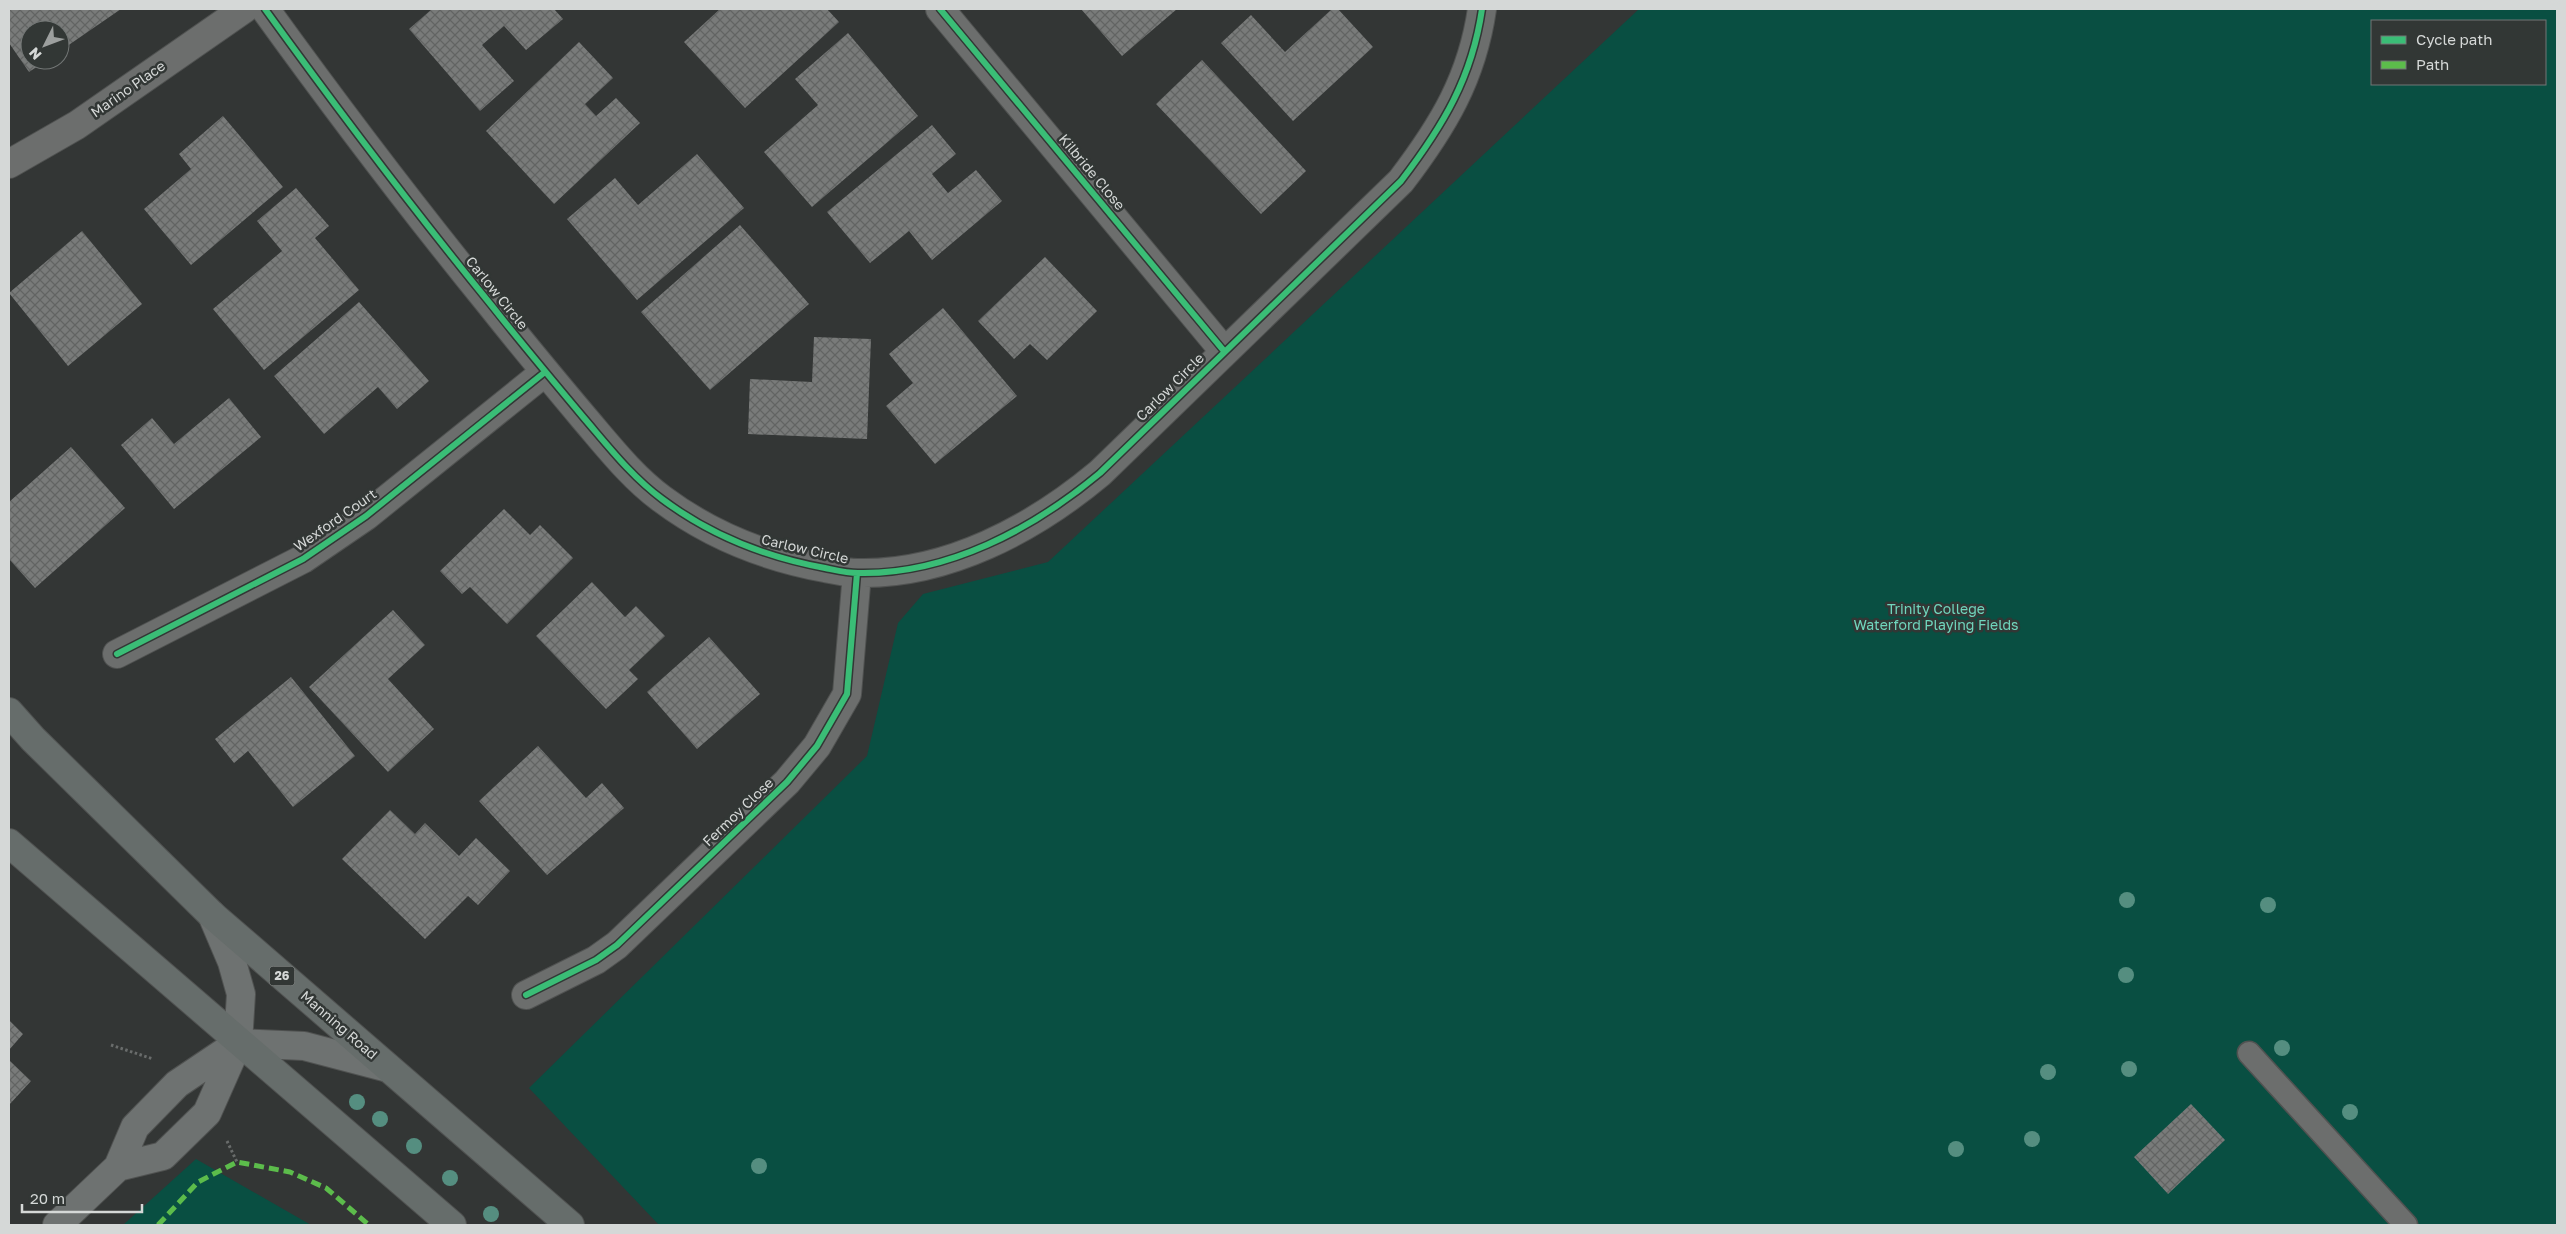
<svg xmlns="http://www.w3.org/2000/svg" width="2566" height="1234" font-family="'Golos Text',sans-serif">
<defs>
<pattern id="building-cross-hatch" width="8" height="8" patternUnits="userSpaceOnUse" patternTransform="scale(1.25)"><rect width="8" height="8" fill="#797b7a"/><path d="M0 0l8 8M0 8l8-8" fill="none" stroke="#626463"/></pattern>
</defs>
<rect width="100%" height="100%" fill="#333635"/>
<!-- park -->
<path fill="#094f42" fill-rule="evenodd" d="M1639,9H2557V1225H659L529,1088L867,756L898,623L923,594L1048,562ZM2372,21H2545V84H2372Z
M196,1159L311,1225H123Z"/>
<!-- building -->
<path fill="url(#building-cross-hatch)" d="M9,9H121L60,51V30H30V60H47L29,72L9,43Z
M432,9H554L563,19L526,50L504,26L482,45L514,81L480,111L409,29Z
M720,9H827L839,22L745,108L684,42Z
M1081,9H1177L1122,56Z
M1332,9H1338L1373,47L1293,121L1221,43L1251,15L1285,52Z
M848,33L918,116L812,207L764,152L818,105L795,79Z
M579,42L613,78L585,104L596,116L616,98L640,123L554,204L486,131Z
M1202,60L1306,171L1261,214L1156,104Z
M223,116L283,187L191,265L144,209L191,169L179,154Z
M932,125L956,154L932,174L948,193L976,170L1002,201L932,260L909,231L870,263L827,212Z
M697,154L744,208L637,300L567,219L615,178L638,205Z
M296,188L329,226L315,238L359,290L264,370L213,309L282,251L257,221Z
M740,225L809,304L710,390L641,312Z
M82,231L142,304L68,366L9,293Z
M1045,257L1097,311L1047,360L1030,344L1014,359L978,321Z
M359,302L429,381L397,409L378,387L324,434L274,376Z
M943,308L1017,396L935,464L886,406L913,383L889,354Z
M814,337L871,339L867,439L748,434L750,379L812,382Z
M229,398L261,437L174,509L121,445L152,418L174,444Z
M71,447L125,508L35,588L9,559V502Z
M504,509L530,535L540,525L573,558L507,624L470,587L462,594L440,571Z
M592,582L625,617L636,606L665,636L629,670L638,679L606,709L536,636Z
M393,610L425,645L388,679L434,729L388,772L309,687Z
M709,637L760,694L697,749L647,692Z
M291,677L355,756L293,807L248,751L234,763L215,739Z
M538,746L586,798L602,783L624,808L547,875L479,801Z
M390,810L415,834L425,823L459,856L476,838L510,871L478,905L468,896L425,939L342,859Z
M9,1020L23,1034L9,1050Z
M9,1060L31,1081L9,1105Z
M2191,1104L2225,1140L2168,1194L2134,1157Z"/>
<g fill="none" stroke-linecap="round" stroke-linejoin="round">
<!-- lane casing -->
<g stroke="#505251" stroke-width="25">
<path id="lane" d="M2249,1053L2406,1225"/>
</g>
<!-- street casing -->
<g stroke="#505251" stroke-width="30">
<path id="street" d="M265,9C338,110 413,209 492,306C522,344 553,381 584,418C608,446 632,477 662,499C710,535 765,557 825,568C835,570 847,573 858,573C947,575 1033,529 1100,473L1401,181C1443,126 1472,78 1482,9
M940,9L1224,351
M9,164L77,125L244,9
M117,654L303,559L366,516L545,372
M526,995L596,960L617,945L787,782L817,746L847,694L857,573"/>
</g>
<!-- secondary casing -->
<g stroke="#505251" stroke-width="30">
<path id="secondary" d="M118,1167L163,1156L207,1113L238,1043L241,994L232,962L212,915
M57,1225L118,1167L135,1127L177,1084L238,1043L304,1046L388,1068"/>
</g>
<!-- primary casing -->
<g stroke="#505251" stroke-width="30">
<path id="primary" d="M9,712L33,739L212,915L570,1225
M9,843L452,1225"/>
</g>
<!-- path -->
<path stroke="#696c6b" stroke-width="3" stroke-dasharray="2.5 2.5" stroke-linecap="butt" d="M111,1045L153,1059
M227,1141L237,1162"/>
<!-- lane -->
<use href="#lane" stroke="#6c6e6d" stroke-width="22"/>
<!-- street -->
<use href="#street" stroke="#6c6e6d" stroke-width="28"/>
<!-- secondary -->
<use href="#secondary" stroke="#6e7271" stroke-width="28"/>
<!-- primary -->
<use href="#primary" stroke="#666d6b" stroke-width="28"/>
<!-- quiet -->
<path stroke="#5cbc4b" stroke-width="5" stroke-dasharray="10 5" stroke-linecap="butt" d="M158,1225L198,1182L237,1162L290,1172L326,1188L369,1225"/>
<!-- cycleway casing -->
<g stroke="#323735" stroke-width="9">
<path id="cycleway" d="M265,9C338,110 413,209 492,306C522,344 553,381 584,418C608,446 632,477 662,499C710,535 765,557 825,568C835,570 847,573 858,573C947,575 1033,529 1100,473L1401,181C1443,126 1472,78 1482,9
M940,9L1224,351
M117,654L303,559L366,516L545,372
M526,995L596,960L617,945L787,782L817,746L847,694L857,573"/>
</g>
<!-- cycleway -->
<use href="#cycleway" stroke="#3abd76" stroke-width="6"/>
</g>
<!-- trees -->
<g fill="#558e80">
<circle cx="2127" cy="900" r="8"/>
<circle cx="2268" cy="905" r="8"/>
<circle cx="2126" cy="975" r="8"/>
<circle cx="2282" cy="1048" r="8"/>
<circle cx="2129" cy="1069" r="8"/>
<circle cx="2048" cy="1072" r="8"/>
<circle cx="357" cy="1102" r="8"/>
<circle cx="2350" cy="1112" r="8"/>
<circle cx="380" cy="1119" r="8"/>
<circle cx="2032" cy="1139" r="8"/>
<circle cx="414" cy="1146" r="8"/>
<circle cx="1956" cy="1149" r="8"/>
<circle cx="759" cy="1166" r="8"/>
<circle cx="450" cy="1178" r="8"/>
<circle cx="491" cy="1214" r="8"/>
</g>
<g text-anchor="middle" stroke-width="5" stroke-linejoin="round" paint-order="stroke">
<!-- shield labels -->
<rect fill="#323735" stroke="#a4a8a6" stroke-width="1" x="269.5" y="966.5" width="25" height="19" rx="4"/>
<g font-size="12" font-weight="bold" fill="#d5d8d7">
<text x="282" y="980">26</text>
</g>
<!-- street labels -->
<g font-size="14" fill="#d5d8d7" stroke="#323735">
<text transform="translate(128 89) rotate(-35)" y="5">Marino Place</text>
<text transform="translate(1092 172) rotate(50)" y="5">Kilbride Close</text>
<text transform="translate(497 293) rotate(51)" y="5">Carlow Circle</text>
<text transform="translate(1170 387) rotate(-45)" y="5">Carlow Circle</text>
<text transform="translate(335 520) rotate(-35)" y="5">Wexford Court</text>
<text transform="translate(805 549) rotate(13)" y="5">Carlow Circle</text>
<text transform="translate(738 812) rotate(-44)" y="5">Fermoy Close</text>
<text transform="translate(339 1025) rotate(41)" y="5">Manning Road</text>
</g>
<!-- park labels -->
<g font-size="14" fill="#70d6bd" stroke="#323735">
<text x="1936" y="614">Trinity College<tspan x="1936" dy="16">Waterford Playing Fields</tspan></text>
</g>
</g>
<!-- border -->
<rect width="2566" height="1234" fill="none" stroke="#d5d8d7" stroke-width="20"/>
<!-- legend -->
<rect x="2371" y="20" width="175" height="65" fill="#323735" stroke="#737776"/>
<rect x="2381" y="36" width="25" height="8" fill="#3abd76" stroke="#737776"/>
<text x="2416" y="45" font-size="15" fill="#d5d8d7">Cycle path</text>
<rect x="2381" y="61" width="25" height="8" fill="#5cbc4b" stroke="#737776"/>
<text x="2416" y="70" font-size="15" fill="#d5d8d7">Path</text>
<!-- north arrow -->
<g transform="translate(45 45) rotate(228)"><circle r="24" fill="#323735" stroke="#737776"/>
<path d="M0-4L9 19L0 12L-9 19Z" fill="#9c9f9e"/>
<text y="-8" font-size="14" font-weight="bold" text-anchor="middle" fill="#d5d8d7">N</text>
</g>
<!-- scale -->
<path d="M22 1204v8h120v-8" fill="none" stroke="#d5d8d7" stroke-width="2.5"/>
<text x="30" y="1204" font-size="15" fill="#d5d8d7" stroke="#323735" stroke-width="4" paint-order="stroke">20 m</text>
</svg>
